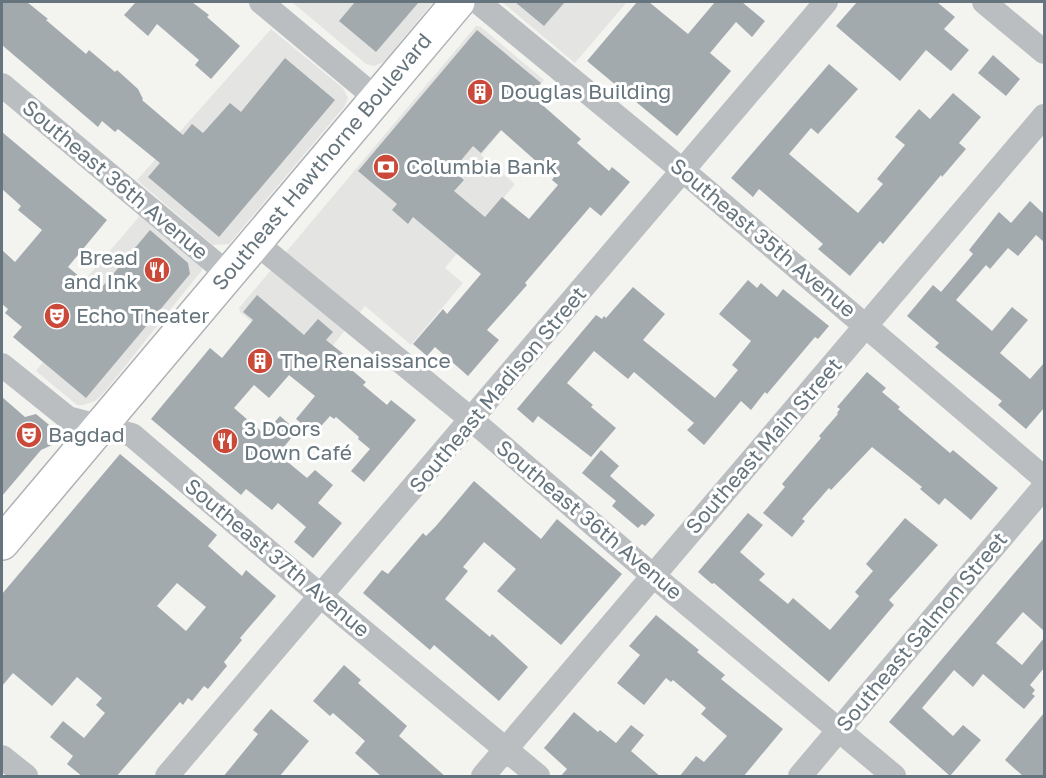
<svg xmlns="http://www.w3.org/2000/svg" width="1046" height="778" font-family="'Golos Text',sans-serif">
<rect width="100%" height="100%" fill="#f3f3f0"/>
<!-- built -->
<path fill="#e4e4e3" d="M295,2H433L384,62L374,66L366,64L293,3Z
M502,2H627L575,63Z
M476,26L481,27L544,80L481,155L515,184L445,268L463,283L411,345L365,306L311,372L240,312L239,308Z
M271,29L343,88L348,98L344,107L229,244L213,245L137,180Z
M144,211L202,264V270L102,395L95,401L83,405H77L36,371L43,362L84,281Z"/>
<!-- building -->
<path fill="#a3aaae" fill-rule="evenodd" d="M2,2H27L48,19L46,20L86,54L89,50L115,72L117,70L138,89L143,99L142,100L183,135L192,124L203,133L230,103L241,112L285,58L335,100L219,237L148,177L160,163L118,129L115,132L102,121L98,127L2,45Z
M136,2H192L209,15L207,17L240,46L211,79L195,65L199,60L157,24L148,36L124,15Z
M355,2H419L376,52L339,21Z
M515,2H565L544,26Z
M637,2H649L688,34L715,2H742L765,21L752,37L736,22L710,53L731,71L677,136L587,61Z
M857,2H937L955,17L944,29L969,50L951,71L926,50L900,81L836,26Z
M477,30L541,83L531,95L581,139L577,143L609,171L612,167L630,182L601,216L590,207L525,283L527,285L487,330L499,340L468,376L435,347L427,356L413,344L443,309L447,314L481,274L413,217L408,224L392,210L397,204L358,171ZM501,130L554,177L552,180L558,185L529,219L502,197L485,217L454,191L464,180L453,170L473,146L481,153Z
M993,55L1020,79L1006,96L978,73Z
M829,64L858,89L818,134L811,128L789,154L858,213L883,184L877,179L905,145L895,137L919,109L930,119L953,93L981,117L959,143L966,149L942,177L941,175L883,244L880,241L850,276L818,249L823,244L759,189L753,197L731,178Z
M2,132L107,220L68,267L98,292L150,230L188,263L190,274L86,398L13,337L22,327L5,313L8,309L2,304V250L15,262L42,230L18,210L21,206L2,189Z
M1030,201L1044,214V242L1036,235L1018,256L1008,248L990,269L986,265L956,300L992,331L1012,307L1028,320L1000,353L1030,379L1044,363V408L1026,429L998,405L1002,401L935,347L939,343L907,316L933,285L941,292L973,254L969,250L999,212L1011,223Z
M748,280L757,288L761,283L777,297L783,289L829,326L818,339L815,337L767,394L765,392L751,410L741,401L704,445L687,430L694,423L634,372L628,379L594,351L567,383L593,405L591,407L616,428L591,457L538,416L533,423L517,409L596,315L602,319L604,316L606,318L633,287L665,314L643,340L715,398L738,370L732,365L751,341L719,314Z
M257,295L304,335L318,319L333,332L326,340L346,356L341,361L366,382L363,385L387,405L391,400L416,420L364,482L351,471L370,449L358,439L359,437L336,417L334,419L330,416L314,434L296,419L315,396L289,375L269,398L254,385L234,408L264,434L280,416L297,431L278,454L307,478L315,470L333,485L318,503L342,523L313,558L294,542L306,527L278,503L272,510L246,489L241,495L151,419L210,348L222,358L253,320L243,312Z
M867,372L886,388L882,392L900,407L898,409L950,453L953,450L998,488L971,520L945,498L939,505L920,489L922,487L872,447L831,490L829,488L802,519L805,521L792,537L763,513L785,487L782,484L821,438L819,436L838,414L837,413L840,409L837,407Z
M2,397L25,417L36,414L54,429L58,437L54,444L41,450L2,496Z
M601,450L619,466L610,476L655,515L645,526L642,524L638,528L612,506L616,501L582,473Z
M120,454L217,535L208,546L242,576L246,570L276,596L240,638L242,640L224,662L227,666L208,689L204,686L192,701L188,698L183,705L180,702L116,777H83L67,764L73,756L50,737L63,721L84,738L105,713L96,705L102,698L77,677L52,706L13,673L2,686V594ZM177,583L206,607L186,631L157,606Z
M474,481L541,539L557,519L622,574L561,645L497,591L516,569L484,542L463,567L468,571L445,599L490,637L492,634L528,667L499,701L434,645L430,650L363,593L382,570L388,574L423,533L426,536L436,526Z
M748,513L763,525L740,552L765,574L759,580L788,604L793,598L830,630L859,596L855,592L873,571L866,564L905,518L938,545L889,600L894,605L829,682L714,583L712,584L698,572Z
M1044,538V631L1023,612L996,643L1022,665L1044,638V668L1030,685L1035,690L1032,694L1035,696L1024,709L983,674L973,687L954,670L922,708L953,736L963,725L981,740L950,776L889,722Z
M656,615L699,650L697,652L725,675L721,679L783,729L743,777H679L696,756L704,762L727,736L701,714L706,708L673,680L671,682L666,678L644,705L617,683L640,655L629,646Z
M344,665L361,680L358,683L407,726L399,736L446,777H382L355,753L365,741L333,713L330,716L313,701Z
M271,709L309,741L279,777H223L258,734L253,730Z
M574,712L598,732L600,730L616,743L631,725L644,735L631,751L661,777H560L567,769L544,748Z
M1044,713V777H1024L1005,760Z"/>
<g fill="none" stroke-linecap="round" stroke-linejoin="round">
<!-- secondary casing -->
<g stroke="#adb2b5" stroke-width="36">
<path id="secondary" d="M2,543L458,2"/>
</g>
<!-- minor -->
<path stroke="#babec1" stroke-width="24" d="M261,2L376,98
M478,2L694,180L1044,478
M984,2L1044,52
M2,85L228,274
M255,242L472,420L638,563L894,776
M2,365L68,418L132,435L322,597L538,776
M2,757L26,776
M167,776L826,2
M483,776L1044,116
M800,776L1044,487"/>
<!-- secondary -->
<use href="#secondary" stroke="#fff" stroke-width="33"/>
</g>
<!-- icons -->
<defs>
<g id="building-disc" transform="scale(1.35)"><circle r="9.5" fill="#cb4938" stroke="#fff"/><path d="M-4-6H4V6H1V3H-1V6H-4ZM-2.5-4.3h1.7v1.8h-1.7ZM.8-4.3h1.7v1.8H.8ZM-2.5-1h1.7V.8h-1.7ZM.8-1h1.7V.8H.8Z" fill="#fff"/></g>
<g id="bank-disc" transform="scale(1.35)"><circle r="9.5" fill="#cb4938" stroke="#fff"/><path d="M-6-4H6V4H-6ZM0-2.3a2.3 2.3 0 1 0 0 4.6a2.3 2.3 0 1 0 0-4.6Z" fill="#fff"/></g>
<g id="restaurant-disc" transform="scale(1.35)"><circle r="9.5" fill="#cb4938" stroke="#fff"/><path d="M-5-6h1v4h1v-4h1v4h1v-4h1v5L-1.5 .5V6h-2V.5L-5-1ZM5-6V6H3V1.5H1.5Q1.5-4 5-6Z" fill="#fff"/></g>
<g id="theatre-disc" transform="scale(1.35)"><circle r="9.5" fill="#cb4938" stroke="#fff"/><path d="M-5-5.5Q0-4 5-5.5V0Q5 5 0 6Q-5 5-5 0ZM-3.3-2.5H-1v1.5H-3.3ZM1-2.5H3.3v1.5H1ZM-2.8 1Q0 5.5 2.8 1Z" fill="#fff"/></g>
</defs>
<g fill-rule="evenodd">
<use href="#building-disc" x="480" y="92"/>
<use href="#bank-disc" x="386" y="167"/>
<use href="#restaurant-disc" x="157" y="270"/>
<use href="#theatre-disc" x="57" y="316"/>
<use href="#building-disc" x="260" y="361"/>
<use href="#theatre-disc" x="29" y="435"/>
<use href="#restaurant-disc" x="225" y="441"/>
</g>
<g text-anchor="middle" stroke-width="6" stroke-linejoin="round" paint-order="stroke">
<!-- poi labels -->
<g font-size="21" fill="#66757d" stroke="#fff" text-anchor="start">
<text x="500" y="99">Douglas Building</text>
<text x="406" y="174">Columbia Bank</text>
<text x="138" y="265" text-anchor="end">Bread<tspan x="138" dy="24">and Ink</tspan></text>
<text x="76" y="323">Echo Theater</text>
<text x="280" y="368">The Renaissance</text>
<text x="244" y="436">3 Doors<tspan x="244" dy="24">Down Café</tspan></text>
<text x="48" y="442">Bagdad</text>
</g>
<!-- street labels -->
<g font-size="21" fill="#66757d" stroke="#fff">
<text transform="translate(322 162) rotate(-50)" y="7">Southeast Hawthorne Boulevard</text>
<text transform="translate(115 180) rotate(40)" y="7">Southeast 36th Avenue</text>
<text transform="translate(763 238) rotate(40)" y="7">Southeast 35th Avenue</text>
<text transform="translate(498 390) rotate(-50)" y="7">Southeast Madison Street</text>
<text transform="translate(764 446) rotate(-49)" y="7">Southeast Main Street</text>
<text transform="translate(589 520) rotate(40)" y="7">Southeast 36th Avenue</text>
<text transform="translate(277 558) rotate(40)" y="7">Southeast 37th Avenue</text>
<text transform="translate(922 632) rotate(-50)" y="7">Southeast Salmon Street</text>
</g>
</g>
<!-- border -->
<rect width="1046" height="778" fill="none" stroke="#66757d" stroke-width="6"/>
</svg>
